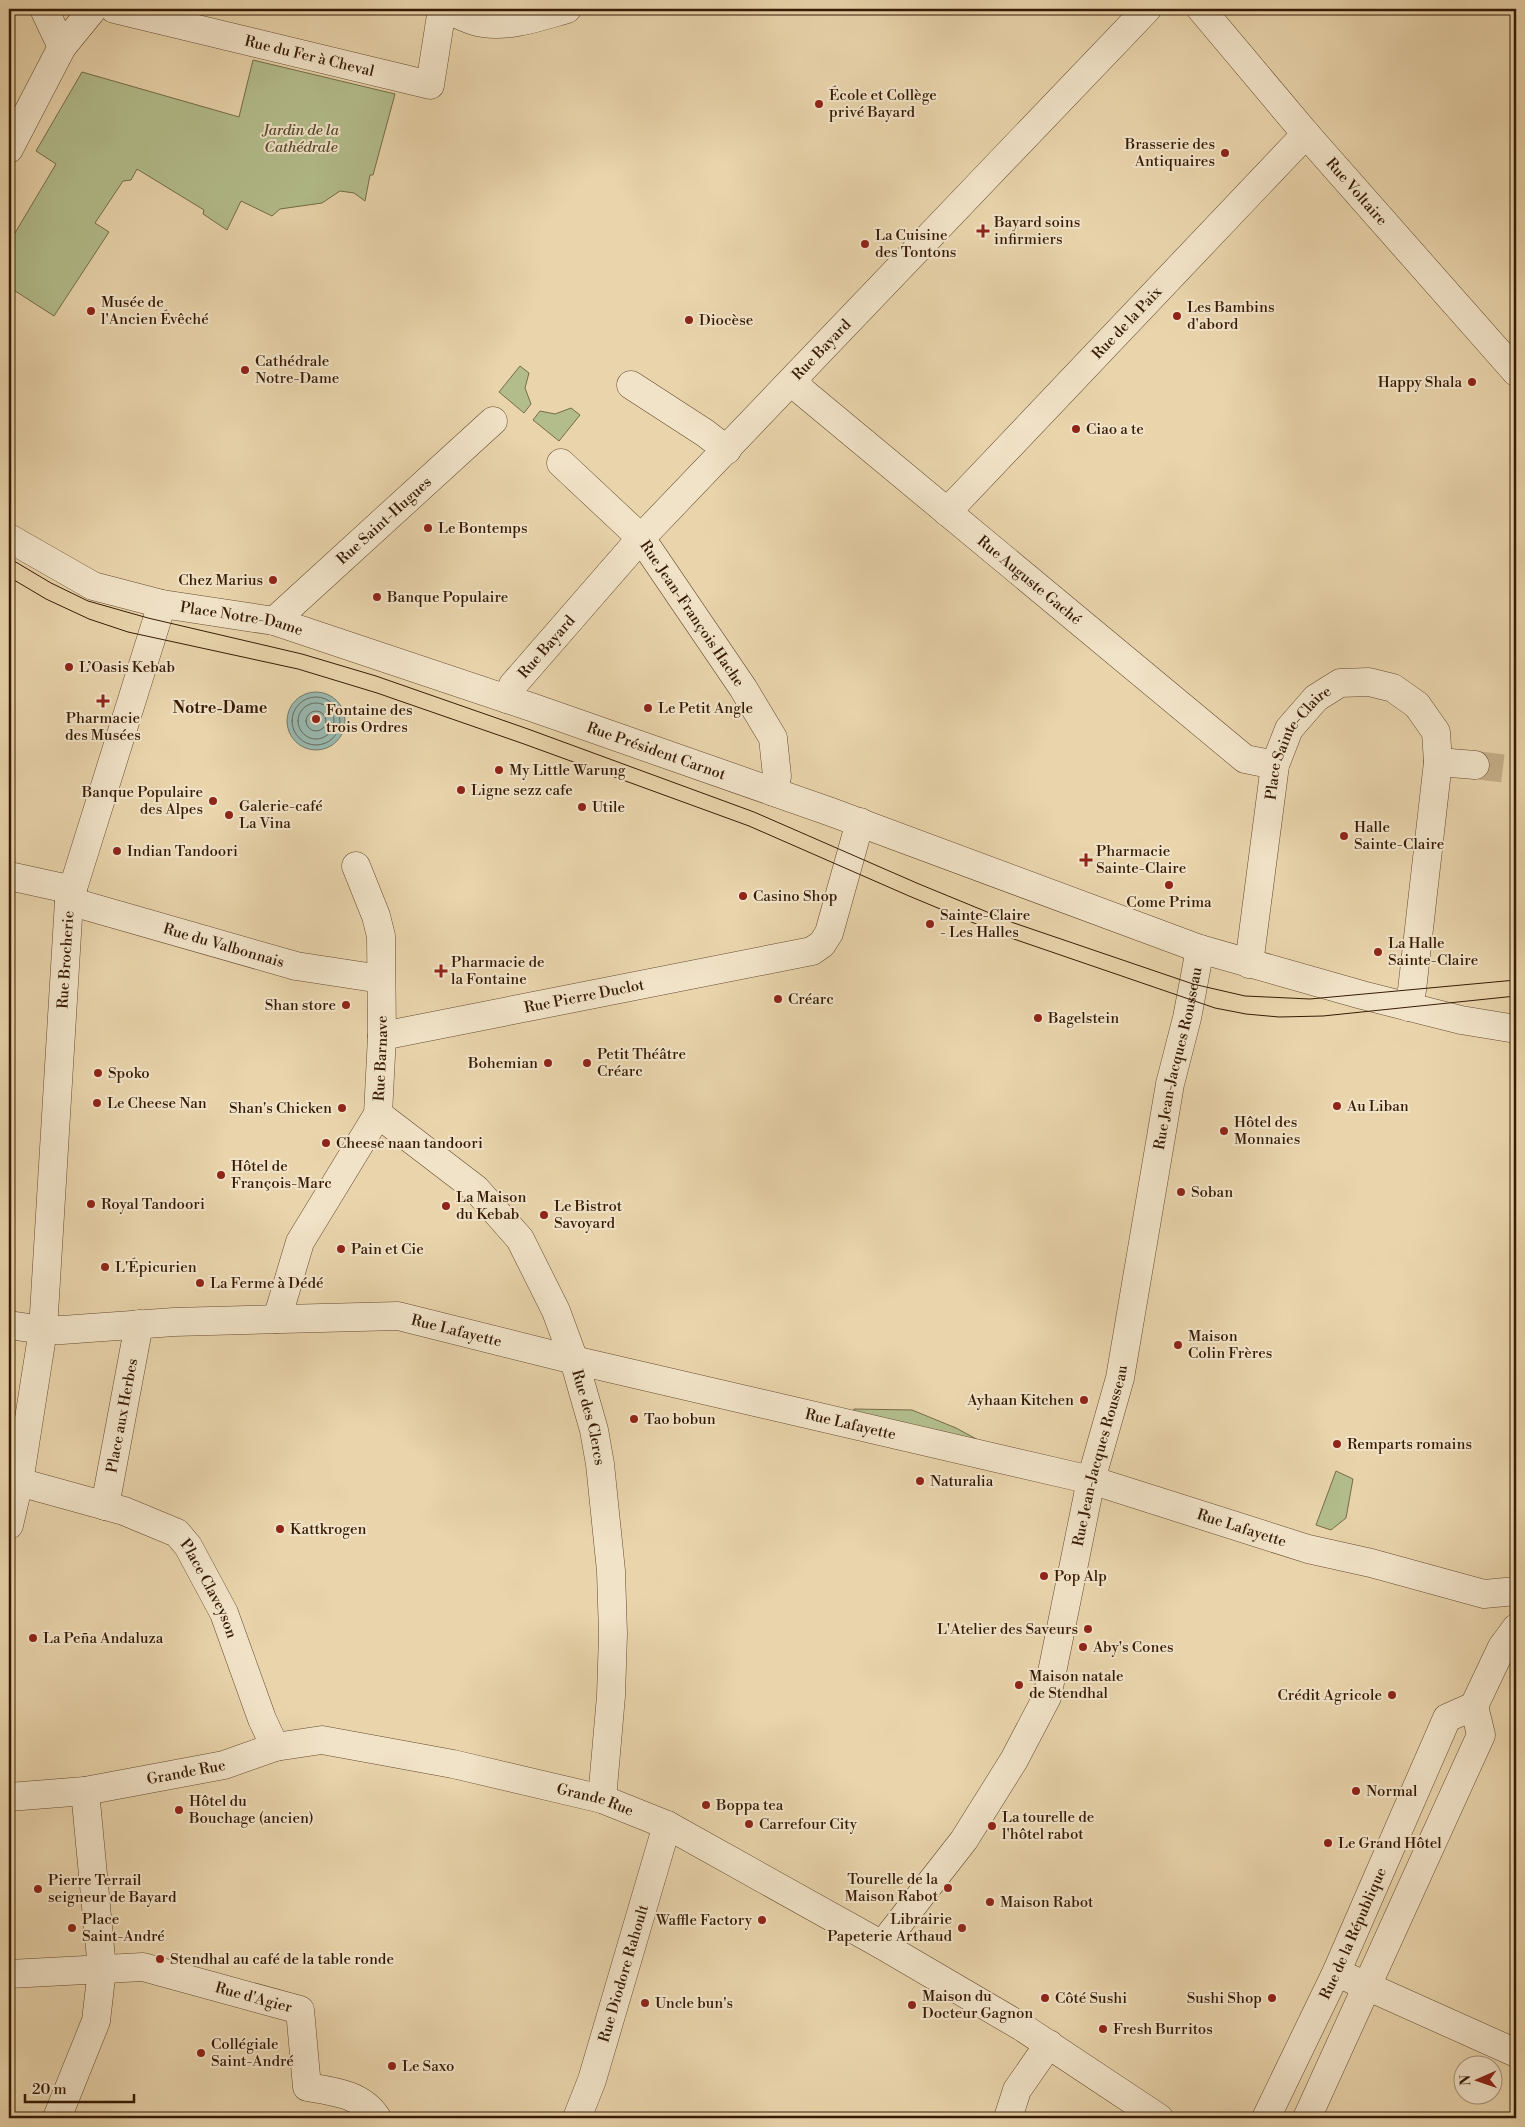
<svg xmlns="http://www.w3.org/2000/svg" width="1525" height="2127" font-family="'Libre Bodoni',serif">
<rect width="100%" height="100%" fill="#e9d4ab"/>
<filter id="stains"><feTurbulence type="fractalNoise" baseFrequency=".004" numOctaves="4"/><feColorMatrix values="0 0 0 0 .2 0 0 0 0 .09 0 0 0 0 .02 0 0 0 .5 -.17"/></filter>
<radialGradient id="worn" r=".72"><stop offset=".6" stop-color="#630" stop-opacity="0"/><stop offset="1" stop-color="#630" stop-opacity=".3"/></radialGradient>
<!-- green -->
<path fill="#b3bd8c" stroke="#756c48" d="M253,60L395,94L373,175H370L365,201L354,193L340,191L322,203L280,209L272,216L241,201L227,230L203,214L204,210L137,169L131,180L123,181L95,223L109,232L54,316L9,287V243L56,164L36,151L82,72L239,117Z
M520,366L529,373L525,388L531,404L524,413L499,392Z
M571,408L580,415L559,441L533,420L540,411L555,414Z
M854,1409L912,1410L956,1428L995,1449L849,1417Z
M1336,1471L1353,1479L1346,1518L1331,1530L1316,1525Z"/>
<!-- water -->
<path fill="#98b7ae" stroke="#71796a" d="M287 721a29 29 0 1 1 58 0a29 29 0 1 1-58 0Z"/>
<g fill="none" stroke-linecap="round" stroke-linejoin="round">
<!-- shore -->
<path stroke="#68695a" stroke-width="1" d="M292 721a24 24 0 1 1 48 0a24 24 0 1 1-48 0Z
M298 721a18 18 0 1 1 36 0a18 18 0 1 1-36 0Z
M306 721a10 10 0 1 1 20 0a10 10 0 1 1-20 0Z"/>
<!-- minor-tunnel -->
<path stroke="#c5af8a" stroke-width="28" stroke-dasharray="28 14" stroke-linecap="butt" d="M1475,765L1516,770"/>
<!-- minor casing -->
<g stroke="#64492e" stroke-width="29">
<g id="minor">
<path d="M44,9L62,47"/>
<path id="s1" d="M114,9L430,85L442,9"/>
<path d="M445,9C455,13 465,18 474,21C503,30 539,17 567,9"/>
<path id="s2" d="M1201,9L1306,134L1516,372"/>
<path d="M9,149L62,47L93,9"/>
<path id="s3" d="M793,380L803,392L1245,759L1275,765"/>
<path d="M631,385L705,433L727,450"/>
<path id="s4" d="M561,463L641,538L743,688L773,738L777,776L774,792"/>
<path id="s5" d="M947,512L1306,134"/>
<path id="s6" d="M9,538L93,586L162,604L274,621L534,708L831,812L1200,949L1362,995L1461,1020L1516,1029"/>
<path id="s7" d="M274,621L493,421"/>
<path id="s8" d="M507,699L513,685L641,538L1147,9"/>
<path d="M1438,762L1475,765"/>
<path d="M9,876L73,890"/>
<path id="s9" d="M69,901L296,966L381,979"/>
<path id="s10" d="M1249,964L1275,765L1289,729L1316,698L1340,683L1369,682L1393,688L1417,705L1436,732L1438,762L1412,990L1408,1007"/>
<path id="s11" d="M382,1036L812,951L822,944L829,933L860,822"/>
<path id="s12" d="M378,1114L476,1189L520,1239L556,1311L574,1360L594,1430L600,1464L611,1571L613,1634L611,1696L602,1799"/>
<path id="s13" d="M277,1319L300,1242L378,1114L382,1036L381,936L376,916L356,866"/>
<path id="s14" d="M9,1325L43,1330H62L174,1322L398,1316L574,1360L1091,1480L1308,1549L1371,1563L1484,1594L1516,1591"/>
<path id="s15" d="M19,1482L124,1511L177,1533L188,1546L224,1613L262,1719L275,1747"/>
<path id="s16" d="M105,1506L139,1324"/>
<path id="s17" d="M9,1525L19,1482L43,1330L69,901L162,604"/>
<path id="s18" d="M9,1797L85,1791L224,1765L275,1747L322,1740L453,1764L602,1799L667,1825L882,1945L1022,2027L1159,2118"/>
<path id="s19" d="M882,1945L964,1840L1014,1760L1047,1697L1091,1480L1120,1378L1170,1084L1187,1018L1200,949"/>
<path id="s20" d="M9,1974L143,1967L300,2010L307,2087C332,2091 362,2094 377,2118"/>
<path d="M1351,1979L1516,2053"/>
<path d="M57,2118L96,2021L102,1969L85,1791"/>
<path id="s21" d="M577,2118L592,2080L667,1825"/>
<path d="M1008,2118L1017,2090L1049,2044"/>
<path id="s22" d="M1266,2118L1336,1973L1447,1718L1474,1706L1502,1647L1516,1628"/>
<path d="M1307,2118L1481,1735L1474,1706"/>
</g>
</g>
<!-- minor -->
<use href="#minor" stroke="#f1e3c8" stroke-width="28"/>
<!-- tram -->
<path stroke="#371b05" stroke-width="1" d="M9,558L51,583L88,601L148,618L302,654L376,676L528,729L754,812L919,884L1014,923L1193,984L1245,996L1310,999L1516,980
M9,577L46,599L89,619L128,632L298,669L377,693L524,744L749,826L909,896L1005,936L1215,1008L1246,1014L1279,1017L1323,1016L1516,996"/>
</g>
<!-- markers -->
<g fill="#8f2418" stroke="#f1e3c8" stroke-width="2">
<circle cx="819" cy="104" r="5"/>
<circle cx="1225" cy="153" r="5"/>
<path d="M980.5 223.5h5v5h5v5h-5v5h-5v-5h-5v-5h5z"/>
<circle cx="865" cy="244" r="5"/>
<circle cx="91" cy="311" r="5"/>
<circle cx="1177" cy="316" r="5"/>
<circle cx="689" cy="320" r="5"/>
<circle cx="245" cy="370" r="5"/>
<circle cx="1472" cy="382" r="5"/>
<circle cx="1076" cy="429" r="5"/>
<circle cx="428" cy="528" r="5"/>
<circle cx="273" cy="580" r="5"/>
<circle cx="377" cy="597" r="5"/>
<circle cx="69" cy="667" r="5"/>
<path d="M100.5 693.5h5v5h5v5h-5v5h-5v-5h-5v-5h5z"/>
<circle cx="648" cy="708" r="5"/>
<circle cx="316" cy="719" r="5"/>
<circle cx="499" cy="770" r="5"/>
<circle cx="461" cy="790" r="5"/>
<circle cx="213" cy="801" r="5"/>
<circle cx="582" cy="807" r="5"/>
<circle cx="229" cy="815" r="5"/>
<circle cx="1344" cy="836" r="5"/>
<circle cx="117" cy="851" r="5"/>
<path d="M1083.5 852.5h5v5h5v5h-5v5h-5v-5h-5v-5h5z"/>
<circle cx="1169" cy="885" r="5"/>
<circle cx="743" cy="896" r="5"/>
<circle cx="930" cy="924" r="5"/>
<circle cx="1378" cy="952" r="5"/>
<path d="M438.5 963.5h5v5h5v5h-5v5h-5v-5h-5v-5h5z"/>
<circle cx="778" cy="999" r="5"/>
<circle cx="346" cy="1005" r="5"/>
<circle cx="1038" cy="1018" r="5"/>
<circle cx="548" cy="1063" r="5"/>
<circle cx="587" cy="1063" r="5"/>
<circle cx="98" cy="1073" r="5"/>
<circle cx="97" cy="1103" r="5"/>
<circle cx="1337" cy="1106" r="5"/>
<circle cx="342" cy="1108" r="5"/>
<circle cx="1224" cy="1131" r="5"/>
<circle cx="326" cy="1143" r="5"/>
<circle cx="221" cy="1175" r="5"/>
<circle cx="1181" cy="1192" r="5"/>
<circle cx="91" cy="1204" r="5"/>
<circle cx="446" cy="1206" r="5"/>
<circle cx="544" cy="1215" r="5"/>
<circle cx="341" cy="1249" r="5"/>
<circle cx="105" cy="1267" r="5"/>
<circle cx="200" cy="1283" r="5"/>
<circle cx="1178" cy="1345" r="5"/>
<circle cx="1084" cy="1400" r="5"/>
<circle cx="634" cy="1419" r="5"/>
<circle cx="1337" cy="1444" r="5"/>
<circle cx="920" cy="1481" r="5"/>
<circle cx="280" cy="1529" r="5"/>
<circle cx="1044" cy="1576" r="5"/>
<circle cx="1088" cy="1629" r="5"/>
<circle cx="33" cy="1638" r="5"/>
<circle cx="1083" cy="1647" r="5"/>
<circle cx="1019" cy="1685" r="5"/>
<circle cx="1392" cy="1695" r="5"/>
<circle cx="1356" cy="1791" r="5"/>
<circle cx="706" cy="1805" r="5"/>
<circle cx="179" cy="1810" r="5"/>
<circle cx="749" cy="1824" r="5"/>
<circle cx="992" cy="1826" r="5"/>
<circle cx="1328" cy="1843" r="5"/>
<circle cx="948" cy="1888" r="5"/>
<circle cx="38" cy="1889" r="5"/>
<circle cx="990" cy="1902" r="5"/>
<circle cx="762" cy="1920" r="5"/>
<circle cx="72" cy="1928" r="5"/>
<circle cx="962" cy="1928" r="5"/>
<circle cx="160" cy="1959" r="5"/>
<circle cx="1045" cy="1998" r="5"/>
<circle cx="1272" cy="1998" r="5"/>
<circle cx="645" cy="2003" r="5"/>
<circle cx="912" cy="2005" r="5"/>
<circle cx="1103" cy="2029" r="5"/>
<circle cx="201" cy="2053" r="5"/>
<circle cx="392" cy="2066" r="5"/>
</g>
<g text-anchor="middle" stroke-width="4" stroke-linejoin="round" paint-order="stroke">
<!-- street labels -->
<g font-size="15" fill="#371b05" stroke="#f1e3c8">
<text dy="5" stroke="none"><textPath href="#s1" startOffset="201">Rue du Fer à Cheval</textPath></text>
<text dy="5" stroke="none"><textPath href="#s2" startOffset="240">Rue Voltaire</textPath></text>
<text dy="5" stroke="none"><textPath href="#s5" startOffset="261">Rue de la Paix</textPath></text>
<text dy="5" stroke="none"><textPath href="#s8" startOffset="471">Rue Bayard</textPath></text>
<text dy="5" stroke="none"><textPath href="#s7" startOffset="149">Rue Saint-Hugues</textPath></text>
<text dy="5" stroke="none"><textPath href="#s3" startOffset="310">Rue Auguste Gaché</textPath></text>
<text dy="5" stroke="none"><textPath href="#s4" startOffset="201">Rue Jean-François Hache</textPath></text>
<text dy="5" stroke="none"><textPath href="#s6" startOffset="249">Place Notre-Dame</textPath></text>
<text dy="5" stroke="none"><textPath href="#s8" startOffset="66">Rue Bayard</textPath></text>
<text dy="5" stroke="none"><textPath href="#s10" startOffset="231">Place Sainte-Claire</textPath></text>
<text dy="5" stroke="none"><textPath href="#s6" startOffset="685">Rue Président Carnot</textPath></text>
<text dy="5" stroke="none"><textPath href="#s9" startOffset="161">Rue du Valbonnais</textPath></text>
<text dy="5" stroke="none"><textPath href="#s17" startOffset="569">Rue Brocherie</textPath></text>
<text dy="5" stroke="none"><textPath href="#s11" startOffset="206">Rue Pierre Duclot</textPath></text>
<text dy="5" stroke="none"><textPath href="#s13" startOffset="286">Rue Barnave</textPath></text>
<text dy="5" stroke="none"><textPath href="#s19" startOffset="951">Rue Jean-Jacques Rousseau</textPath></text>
<text dy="5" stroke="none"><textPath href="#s14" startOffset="450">Rue Lafayette</textPath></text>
<text dy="5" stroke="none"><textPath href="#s16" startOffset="92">Place aux Herbes</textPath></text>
<text dy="5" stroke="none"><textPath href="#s12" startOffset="382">Rue des Clercs</textPath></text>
<text dy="5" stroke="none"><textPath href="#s14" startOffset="855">Rue Lafayette</textPath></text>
<text dy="5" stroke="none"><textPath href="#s19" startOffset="546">Rue Jean-Jacques Rousseau</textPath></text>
<text dy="5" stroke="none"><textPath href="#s14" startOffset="1260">Rue Lafayette</textPath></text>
<text dy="5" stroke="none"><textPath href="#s15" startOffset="231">Place Claveyson</textPath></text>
<text dy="5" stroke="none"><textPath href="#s18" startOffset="179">Grande Rue</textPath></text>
<text dy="5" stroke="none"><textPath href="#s18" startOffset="599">Grande Rue</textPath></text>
<text dy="5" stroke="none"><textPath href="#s22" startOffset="204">Rue de la République</textPath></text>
<text dy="5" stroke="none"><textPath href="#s21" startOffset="152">Rue Diodore Rahoult</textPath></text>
<text dy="5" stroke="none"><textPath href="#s20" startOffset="249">Rue d'Agier</textPath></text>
</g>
<!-- poi labels -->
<g font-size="15" fill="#371b05" stroke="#f1e3c8" text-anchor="start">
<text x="829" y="100">École et Collège<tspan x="829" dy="17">privé Bayard</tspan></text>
<text x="1215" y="149" text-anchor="end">Brasserie des<tspan x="1215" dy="17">Antiquaires</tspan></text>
<text x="994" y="227">Bayard soins<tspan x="994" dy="17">infirmiers</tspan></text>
<text x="875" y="240">La Cuisine<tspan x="875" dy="17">des Tontons</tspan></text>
<text x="101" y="307">Musée de<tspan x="101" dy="17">l'Ancien Évêché</tspan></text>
<text x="1187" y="312">Les Bambins<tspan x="1187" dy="17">d'abord</tspan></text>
<text x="699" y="325">Diocèse</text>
<text x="255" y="366">Cathédrale<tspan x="255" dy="17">Notre-Dame</tspan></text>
<text x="1462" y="387" text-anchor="end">Happy Shala</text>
<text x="1086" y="434">Ciao a te</text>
<text x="438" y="533">Le Bontemps</text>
<text x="263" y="585" text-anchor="end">Chez Marius</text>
<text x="387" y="602">Banque Populaire</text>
<text x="79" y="672">L’Oasis Kebab</text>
<text x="658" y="713">Le Petit Angle</text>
<text x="326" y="715">Fontaine des<tspan x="326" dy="17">trois Ordres</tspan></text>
<text x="103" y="723" text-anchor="middle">Pharmacie<tspan x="103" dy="17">des Musées</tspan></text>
<text x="509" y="775">My Little Warung</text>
<text x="471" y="795">Ligne sezz cafe</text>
<text x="203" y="797" text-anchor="end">Banque Populaire<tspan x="203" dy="17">des Alpes</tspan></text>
<text x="239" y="811">Galerie-café<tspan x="239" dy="17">La Vina</tspan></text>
<text x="592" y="812">Utile</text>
<text x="1354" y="832">Halle<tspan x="1354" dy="17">Sainte-Claire</tspan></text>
<text x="127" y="856">Indian Tandoori</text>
<text x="1096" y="856">Pharmacie<tspan x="1096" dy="17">Sainte-Claire</tspan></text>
<text x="753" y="901">Casino Shop</text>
<text x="1169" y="907" text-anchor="middle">Come Prima</text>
<text x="940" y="920">Sainte-Claire<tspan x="940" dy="17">- Les Halles</tspan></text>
<text x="1388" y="948">La Halle<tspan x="1388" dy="17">Sainte-Claire</tspan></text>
<text x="451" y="967">Pharmacie de<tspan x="451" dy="17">la Fontaine</tspan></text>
<text x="788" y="1004">Créarc</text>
<text x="336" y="1010" text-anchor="end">Shan store</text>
<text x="1048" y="1023">Bagelstein</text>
<text x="597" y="1059">Petit Théâtre<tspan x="597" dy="17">Créarc</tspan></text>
<text x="538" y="1068" text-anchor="end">Bohemian</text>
<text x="108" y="1078">Spoko</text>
<text x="107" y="1108">Le Cheese Nan</text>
<text x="1347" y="1111">Au Liban</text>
<text x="332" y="1113" text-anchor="end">Shan's Chicken</text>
<text x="1234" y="1127">Hôtel des<tspan x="1234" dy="17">Monnaies</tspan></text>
<text x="336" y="1148">Cheese naan tandoori</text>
<text x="231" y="1171">Hôtel de<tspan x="231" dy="17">François-Marc</tspan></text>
<text x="1191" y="1197">Soban</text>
<text x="456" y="1202">La Maison<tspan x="456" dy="17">du Kebab</tspan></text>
<text x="101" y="1209">Royal Tandoori</text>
<text x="554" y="1211">Le Bistrot<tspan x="554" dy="17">Savoyard</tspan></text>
<text x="351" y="1254">Pain et Cie</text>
<text x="115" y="1272">L'Épicurien</text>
<text x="210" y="1288">La Ferme à Dédé</text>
<text x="1188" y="1341">Maison<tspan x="1188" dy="17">Colin Frères</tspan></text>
<text x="1074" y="1405" text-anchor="end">Ayhaan Kitchen</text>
<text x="644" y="1424">Tao bobun</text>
<text x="1347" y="1449">Remparts romains</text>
<text x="930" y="1486">Naturalia</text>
<text x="290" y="1534">Kattkrogen</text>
<text x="1054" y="1581">Pop Alp</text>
<text x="1078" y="1634" text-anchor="end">L'Atelier des Saveurs</text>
<text x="43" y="1643">La Peña Andaluza</text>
<text x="1093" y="1652">Aby's Cones</text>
<text x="1029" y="1681">Maison natale<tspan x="1029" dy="17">de Stendhal</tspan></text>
<text x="1382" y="1700" text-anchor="end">Crédit Agricole</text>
<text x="1366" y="1796">Normal</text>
<text x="189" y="1806">Hôtel du<tspan x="189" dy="17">Bouchage (ancien)</tspan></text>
<text x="716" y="1810">Boppa tea</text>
<text x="1002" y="1822">La tourelle de<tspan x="1002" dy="17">l'hôtel rabot</tspan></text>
<text x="759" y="1829">Carrefour City</text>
<text x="1338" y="1848">Le Grand Hôtel</text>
<text x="938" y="1884" text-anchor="end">Tourelle de la<tspan x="938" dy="17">Maison Rabot</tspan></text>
<text x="48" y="1885">Pierre Terrail<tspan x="48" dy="17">seigneur de Bayard</tspan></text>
<text x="1000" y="1907">Maison Rabot</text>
<text x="82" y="1924">Place<tspan x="82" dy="17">Saint-André</tspan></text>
<text x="952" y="1924" text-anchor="end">Librairie<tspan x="952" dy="17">Papeterie Arthaud</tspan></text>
<text x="752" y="1925" text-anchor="end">Waffle Factory</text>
<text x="170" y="1964">Stendhal au café de la table ronde</text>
<text x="922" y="2001">Maison du<tspan x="922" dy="17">Docteur Gagnon</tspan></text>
<text x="1055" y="2003">Côté Sushi</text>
<text x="1262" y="2003" text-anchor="end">Sushi Shop</text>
<text x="655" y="2008">Uncle bun's</text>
<text x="1113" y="2034">Fresh Burritos</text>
<text x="211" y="2049">Collégiale<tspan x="211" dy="17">Saint-André</tspan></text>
<text x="402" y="2071">Le Saxo</text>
</g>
<!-- park labels -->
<g font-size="15" font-style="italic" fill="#5c4c2e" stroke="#f1e3c8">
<text x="301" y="135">Jardin de la<tspan x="301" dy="17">Cathédrale</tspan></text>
</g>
<!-- neighbourhood labels -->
<g font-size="16" font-weight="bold" fill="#371b05" stroke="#f1e3c8">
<text x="220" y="713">Notre-Dame</text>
</g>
</g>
<!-- margin -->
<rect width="1525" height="2127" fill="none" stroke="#e9d4ab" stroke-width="30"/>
<rect x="10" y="10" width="1505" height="2107" fill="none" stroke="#371b05" stroke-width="2.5"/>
<rect x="15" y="15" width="1495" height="2097" fill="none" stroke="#371b05"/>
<!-- north arrow -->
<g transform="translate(1478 2080) rotate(268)"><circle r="24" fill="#f1e3c8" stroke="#a7937a"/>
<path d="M0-4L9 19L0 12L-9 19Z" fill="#8f2418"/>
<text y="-8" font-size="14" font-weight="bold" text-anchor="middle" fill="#371b05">N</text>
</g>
<!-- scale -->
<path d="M25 2094v8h109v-8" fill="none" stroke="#371b05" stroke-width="2.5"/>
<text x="32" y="2094" font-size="15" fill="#371b05" stroke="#f1e3c8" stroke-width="4" paint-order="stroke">20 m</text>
<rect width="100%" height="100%" filter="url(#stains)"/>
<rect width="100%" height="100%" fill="url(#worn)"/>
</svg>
